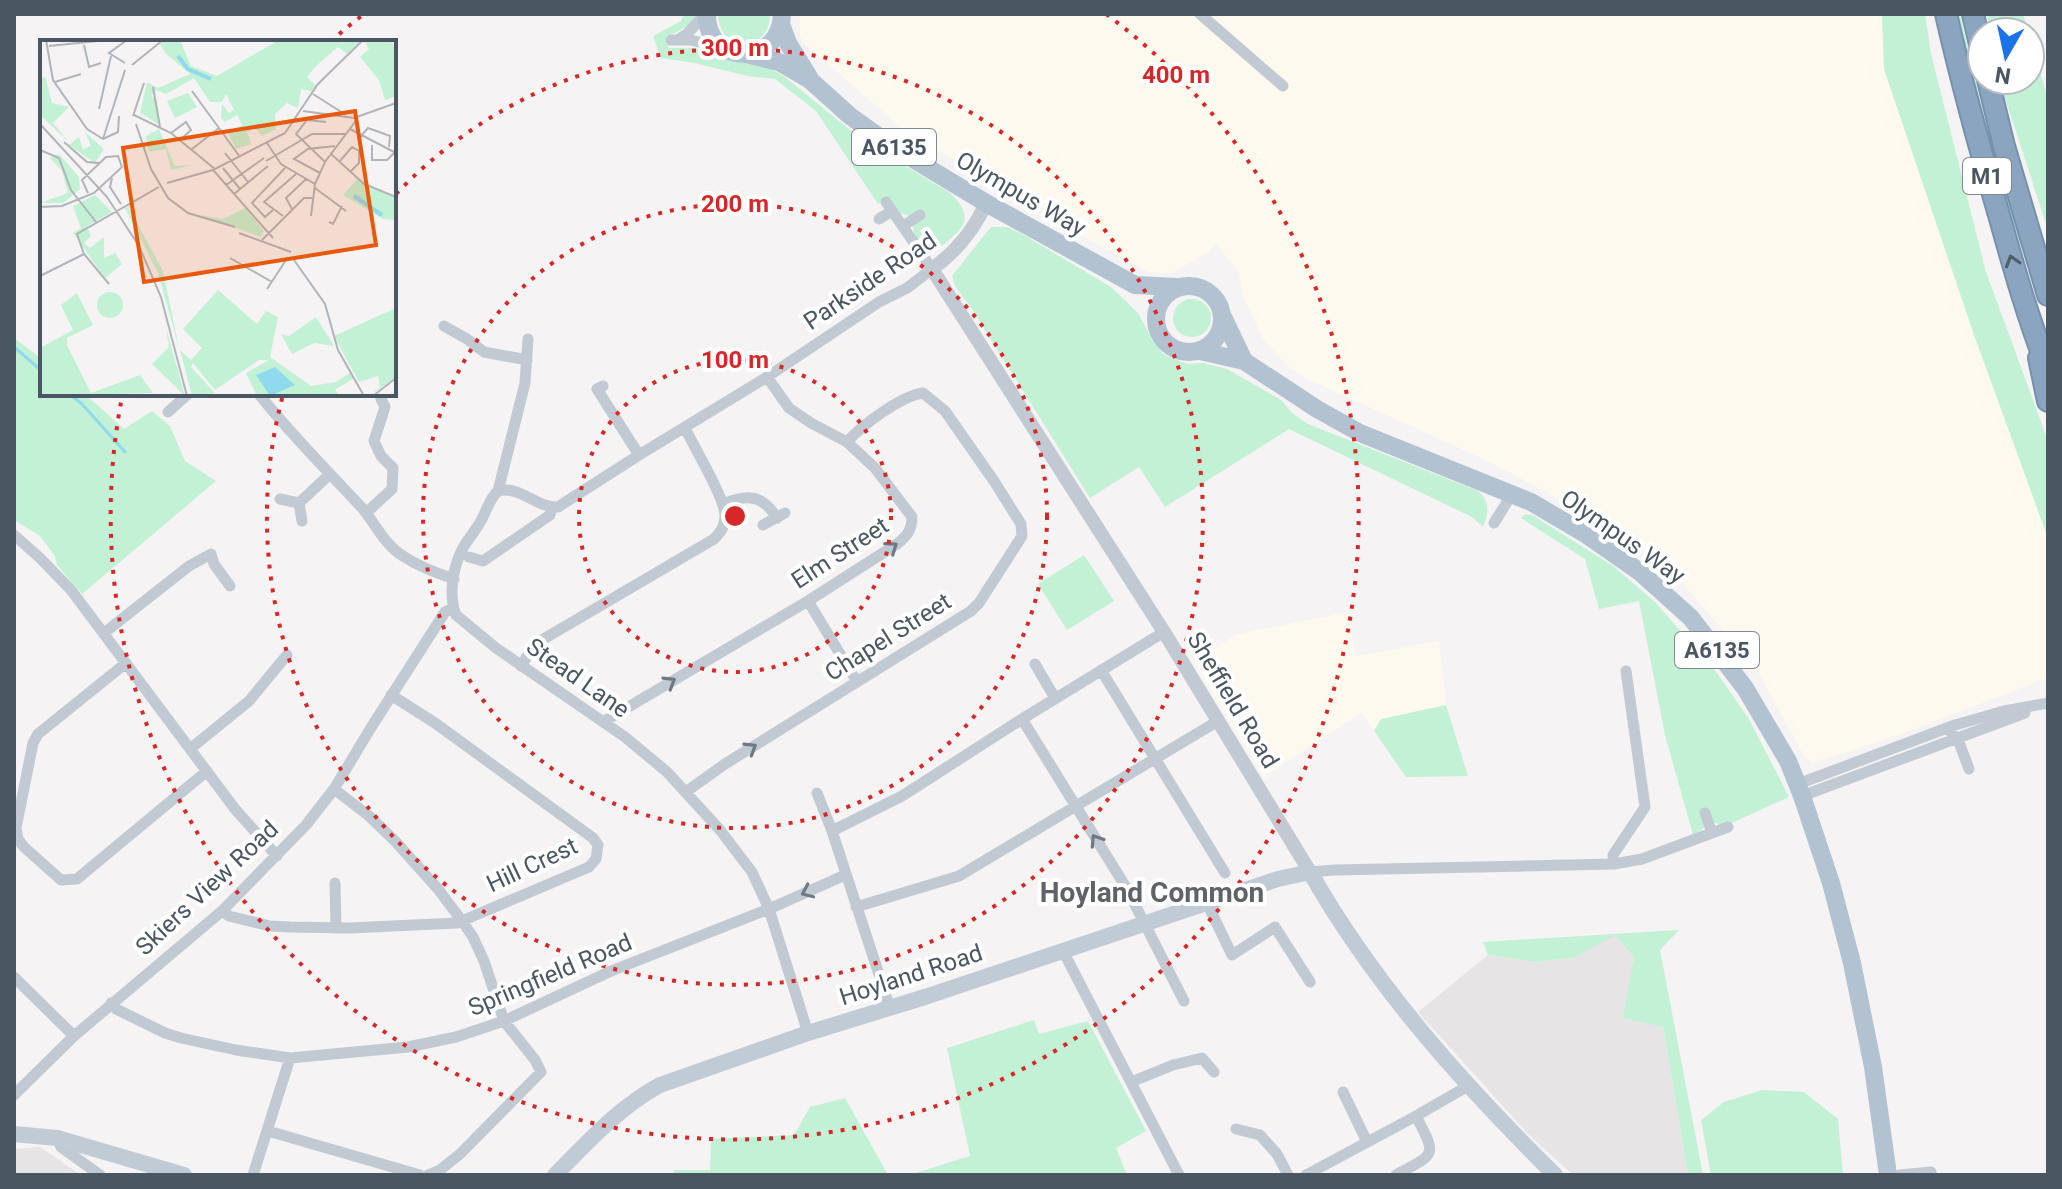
<svg xmlns="http://www.w3.org/2000/svg" width="2062" height="1189" font-family="Roboto,sans-serif">
<rect width="100%" height="100%" fill="#f5f3f3"/>
<!-- commercial -->
<path fill="#fdf9ef" d="M800,14H1882L1884,69L1979,347L2048,538V678L1893,737L1812,763L1804,756L1757,670L1660,557L1622,533L1490,462L1307,379L1290,368L1264,341L1243,296L1239,273L1216,243L1208,252L1171,274L1148,272L1079,234L1070,223L908,134L805,44L800,37Z
M1348,612L1356,656L1439,641L1446,705L1382,719L1374,731L1362,713L1263,777L1193,662L1237,634Z"/>
<!-- education -->
<path fill="#e6e4e5" d="M1614,934L1635,957L1624,1017L1663,1027L1688,1175H1573L1528,1134L1418,1012L1488,955L1537,962L1576,957Z
M40,1147L81,1175H14V1149Z"/>
<!-- green -->
<path fill="#c3f1d5" d="M684,14H697C688,26 681,32 666,36L669,48H695L713,53L724,58L774,66L773,70L785,77L861,139L950,193C978,220 961,230 937,250C927,251 924,246 920,238L917,240C912,231 914,225 910,216L900,213L888,198L878,204L816,111L775,79L748,76L694,63L661,58L653,36L681,21Z
M718,14H770C770,54 719,54 718,14Z
M1882,14H1925L1931,54L1986,272L2048,441V538L1974,335L1884,69Z
M1955,14H1960L1981,103L2023,251L2010,224L1983,128Z
M1987,14H2023L2029,32H1991Z
M2030,37L2048,99V230L2004,95L2001,80H2030Z
M991,227H1007L1022,234L1111,287L1138,313L1153,341L1164,355L1188,364L1203,363L1227,369L1281,400L1292,413L1308,424L1478,491C1490,502 1489,512 1483,527L1472,517L1289,429L1165,507L1139,467L1090,498L972,309L955,286L952,276Z
M1173 318a19 19 0 1 1 38 0a19 19 0 1 1-38 0Z
M14,338L42,359V394H85L124,429L152,411L170,426L185,461L216,481L82,594L57,565L55,556L40,536L14,520Z
M1525,514L1532,515L1613,566L1655,602L1717,673L1749,719L1789,797L1725,826L1712,822C1705,826 1701,831 1693,835L1665,735L1639,601L1599,609L1585,559L1521,518Z
M1084,555L1114,601L1067,630L1038,584Z
M1446,705L1468,776L1406,777L1374,731L1381,719Z
M1679,930L1660,950L1703,1175H1688L1663,1027L1623,1018L1634,957L1615,935L1576,957L1537,962L1488,955L1483,942Z
M1034,1020L1039,1034L1088,1021L1146,1131L1116,1148L1127,1175H909L970,1156L947,1048Z
M1762,1090L1804,1092L1838,1119L1843,1175H1711L1701,1120L1724,1102Z
M845,1098L888,1175H674V1170H710L711,1139L794,1135L810,1107Z"/>
<g fill="none" stroke-linecap="round" stroke-linejoin="round">
<!-- stream -->
<path stroke="#90daee" stroke-width="3" d="M14,347L42,371
M69,394L82,404L125,452"/>
<!-- motorway casing -->
<g stroke="#7690ad" stroke-width="24">
<path id="motorway" d="M1946,14C1962,84 1981,153 2001,222C2015,272 2029,321 2048,369
M1973,14L1982,53
M1988,80L2004,146L2048,295
M2039,358L2048,401"/>
</g>
<!-- minor -->
<path stroke="#c1cad2" stroke-width="11" d="M1200,14L1283,86
M679,39L687,34L705,14
M671,40H690L721,47
M879,219L892,211
M903,226L920,215
M444,326L467,339L484,352L527,360
M528,339L525,383L498,491C490,498 487,509 482,519C477,528 470,537 464,546C453,565 448,595 456,615L496,648L625,737L667,772L720,830L752,872L769,909L808,1033
M603,386L597,389L639,455
M259,394C291,435 328,471 363,509C376,525 385,545 403,556C418,566 436,573 454,579
M168,412L188,394
M498,491C520,485 536,508 558,507L639,455L767,377L879,302L907,288L932,269L886,202
M280,499L299,503
M723,504C747,494 762,494 777,518
M366,513L392,489L393,468L381,456L374,441L385,407L381,399
M302,521L299,503L330,474
M1494,523L1512,494
M763,525L785,513
M14,535L40,558L71,590L235,809L277,856
M469,557L483,561L550,515L552,508
M808,601L857,682
M104,633L189,566L211,554L214,564L230,586
M126,663L38,734L33,743L16,828L18,839L24,847L61,880L77,879L207,771
M1035,664L1055,698
M521,666L535,644L714,539C721,532 725,526 725,516C725,498 694,447 685,428
M1101,670L1225,873
M1022,719L1127,889L1184,1001
M603,722L808,601L897,544C907,536 912,530 912,517L875,468L847,442L811,423L789,408L767,377
M1952,735L1957,737L1969,769
M190,749L249,701L287,655
M1798,784L1955,725L2004,711L2048,703
M334,789L369,816L395,841L438,889L462,921L473,937L484,961L504,1021L535,1060L541,1072L460,1154L440,1170L428,1175
M687,791L725,764L971,611L979,603L1022,536L1021,524L994,481L945,411L923,393C901,396 862,425 847,442
M817,793L832,831L890,1008
M1802,796L2025,713
M1705,813L1712,833
M832,831L902,796L1022,719L1164,632
M1614,864L1613,855L1645,807L1626,671
M1310,872L1335,870L1614,864L1642,859L1728,827
M335,883L336,928
M1207,903L1232,955L1275,927L1310,982
M856,907L959,876L1218,721
M222,911L229,916L270,926L290,927L350,928L457,923L589,867L596,859L598,845L593,838L435,723L391,695
M1063,951L1179,1175
M14,977L74,1036
M111,1003L116,1009L165,1033L181,1038L236,1050L290,1058L408,1047L456,1037L504,1021L611,971L769,909L845,875
M1131,1082L1173,1065L1202,1058L1214,1072
M1343,1092L1367,1142
M14,1095L74,1036L222,911L306,825L334,789L372,726L445,612L453,608
M1236,1129L1260,1135L1277,1154L1288,1175
M268,1131L420,1175
M57,1138L61,1147L100,1175
M253,1175L290,1058
M1306,1175L1416,1116L1468,1086
M1396,1175C1435,1153 1438,1158 1416,1116
M1900,1175L1931,1172"/>
<!-- tertiary -->
<path stroke="#c1cad2" stroke-width="14" d="M986,203C974,230 957,251 932,269L1164,632L1310,872"/>
<!-- secondary -->
<path stroke="#c1cbd6" stroke-width="16" d="M14,1134L57,1138L184,1175
M555,1175C588,1142 619,1107 660,1085L808,1033L925,997L1278,879L1310,872C1375,986 1462,1083 1555,1175"/>
<!-- primary -->
<path stroke="#b3c2d1" stroke-width="18" d="M707,14C706,66 780,68 782,14
M781,24L788,43L809,77
M746,54L779,62L810,80L850,116L895,148L986,203L1135,285L1177,287
M1156 319a33 33 0 1 1 66 0a33 33 0 1 1-66 0Z
M1223,317L1244,361
M1200,351L1244,361L1317,409L1360,433L1531,502L1587,535L1640,572L1691,618L1745,688L1788,761L1802,796L1831,883L1852,963L1873,1067L1888,1175"/>
<!-- motorway -->
<use href="#motorway" stroke="#8ba5c1" stroke-width="20"/>
</g>
<!-- one-way arrows -->
<defs><path id="oneway-chevron" d="M-2-3.5L2.5 0L-2 3.5" fill="none" stroke-width="1.6" stroke-linecap="round" stroke-linejoin="round" transform="scale(2)"/></defs>
<use stroke="#505e6b" href="#oneway-chevron" transform="translate(2012 261) rotate(-107)"/>
<g stroke="#6e7983">
<use href="#oneway-chevron" transform="translate(892 547) rotate(-35)"/>
<use href="#oneway-chevron" transform="translate(670 682) rotate(-31)"/>
<use href="#oneway-chevron" transform="translate(751 748) rotate(-32)"/>
<use href="#oneway-chevron" transform="translate(1096 840) rotate(-123)"/>
<use href="#oneway-chevron" transform="translate(807 892) rotate(156)"/>
</g>
<!-- distance rings -->
<g fill="none" stroke="#d62828" stroke-width="4" stroke-dasharray="4 8">
<circle cx="735" cy="516" r="156"/>
<circle cx="735" cy="516" r="312"/>
<path d="M396 194A468 468 0 1 1 283 395"/>
<path d="M330 42A624 624 0 0 1 364 14M1106 14A624 624 0 1 1 122 397"/>
</g>
<g text-anchor="middle" stroke-width="8" stroke-linejoin="round" paint-order="stroke">
<!-- shield labels -->
<g fill="#fff" stroke="#808990" stroke-width="2">
<rect x="852" y="129" width="84" height="36" rx="6"/>
<rect x="1963" y="158" width="48" height="36" rx="6"/>
<rect x="1675" y="632" width="84" height="36" rx="6"/>
</g>
<g font-size="22" font-weight="bold" fill="#4a5661">
<text x="894" y="155">A6135</text>
<text x="1987" y="184">M1</text>
<text x="1717" y="658">A6135</text>
</g>
<!-- street labels -->
<g font-size="24" fill="#4a5661" stroke="#fff">
<text transform="translate(1021 194) rotate(30)" y="8">Olympus Way</text>
<text transform="translate(870 281) rotate(-34)" y="8">Parkside Road</text>
<text transform="translate(1623 537) rotate(35)" y="8">Olympus Way</text>
<text transform="translate(840 553) rotate(-33)" y="8">Elm Street</text>
<text transform="translate(888 637) rotate(-32)" y="8">Chapel Street</text>
<text transform="translate(578 678) rotate(35)" y="8">Stead Lane</text>
<text transform="translate(1233 700) rotate(59)" y="8">Sheffield Road</text>
<text transform="translate(532 865) rotate(-25)" y="8">Hill Crest</text>
<text transform="translate(207 888) rotate(-43)" y="8">Skiers View Road</text>
<text transform="translate(550 975) rotate(-23)" y="8">Springfield Road</text>
<text transform="translate(911 975) rotate(-18)" y="8">Hoyland Road</text>
</g>
<!-- quarter labels -->
<g font-size="28" font-weight="bold" fill="#5f6368" stroke="#fff">
<text x="1152" y="902">Hoyland Common</text>
</g>
</g>
<!-- overview -->
<g transform="translate(40 40)">
<rect width="356" height="356" fill="#f5f3f3"/>
<path d="M125,0H140L151,26L177,36L239,0L319,2L307,14L298,7L275,27L267,37L276,46L274,52L261,49L258,68L247,63L235,74L236,89L222,96L215,88L207,92L211,104L196,109L188,93L202,85L197,75L185,82L181,78L182,64L189,73L194,70L186,54L182,62H170L154,38L126,54L116,50L111,56L117,60L120,85L100,73L107,42L118,48L150,34L125,13L120,4ZM324,0H350L356,11V56L345,60L339,40L320,17L329,9ZM5,36L12,63L29,67L13,83L29,102L0,75V40ZM148,53L157,67L135,78L127,61ZM119,89L135,126L153,125L131,130L126,109L109,112L106,96ZM45,92L64,109L55,123L29,105L39,97L43,109L51,106ZM19,114L39,137L40,149L23,163H0L28,153L22,131L10,118ZM317,139L356,157V180L343,179L303,155ZM55,155L72,172L47,186L51,196L44,203L50,208L64,197V218L75,213L82,224L65,238L33,193L41,188L33,166ZM101,159L89,168L123,231L139,308L118,233L85,168ZM205,168L224,191L221,197L160,175L183,179ZM178,250L217,284L226,271L238,277L230,317L271,346L296,342L311,332L314,338L295,350L300,356H217L206,333L229,320H219L175,350L153,323L151,327L175,353L152,356L140,310L151,320L162,308L143,289ZM57 265a13 13 0 1 1 26 0a13 13 0 1 1-26 0ZM37,253L53,285L27,298V305L51,353L100,335L113,353L0,356V308L33,290L21,265ZM356,268V337L329,356L340,347L338,336L319,342L294,296ZM276,277L294,306L274,303L252,314L241,294L249,296ZM126,288L145,356L112,324L129,307Z" fill="#c3f1d5"/>
<path d="M235,327L255,345L230,356L216,335Z" fill="#90daee"/>
<path fill="none" stroke="#90daee" stroke-width="4" d="M138,16L148,29L171,39M314,156L342,175"/>
<path fill="none" stroke="#b1b4b9" stroke-width="2" d="M6,0L13,40L47,89L63,99M44,5L49,27L61,23M9,6L58,1M85,23L69,13L87,0M92,25L123,0M15,42L41,34M113,47L120,87M152,51L200,117M273,54L306,75M59,69L71,16M263,71L314,78L356,63M94,75L131,93L175,129L245,93L278,44L323,0M93,76L104,43M0,84L67,157L99,206L121,257L147,356M96,84L111,129L128,158L148,173L195,187M310,89L356,113M131,93L146,82L151,90L140,100M320,97L328,88L350,96L349,107M63,99L85,30M63,99L78,92L79,76M24,102L47,122L59,123M227,103L241,124L275,144M332,105V120H347L354,113M152,109L179,88M0,110L19,118L31,150L56,182M185,113L208,142M290,113L324,144L356,157M226,121L272,94H306M285,122L256,94L267,80L286,82M299,122L312,107L319,111V123L310,132M183,128L200,149M280,133L254,119L268,109L295,106M72,138L70,147L81,164M127,143L173,130L233,198M186,145L224,118M275,148L306,171M48,153L42,140L66,117L78,116L82,127M194,154L228,126M0,167L22,166L54,153L82,127M252,169L246,158L266,139M233,170L225,177L212,163L245,128M243,176L224,162L256,134M271,176L275,144L285,122L318,78M289,182L293,184L302,166M199,193L251,212M222,200L264,158H272M190,218L232,242M254,220L285,264L298,310L324,356M0,236L44,214M69,244L44,214L37,194L119,147M227,249L248,217M333,356L356,338"/>
<path fill="#e8590c" fill-opacity="0.15" stroke="#e8590c" stroke-width="4" d="M315,71L336,205L104,242L83,108Z"/>
<rect width="356" height="356" fill="none" stroke="#4a5661" stroke-width="4"/>
</g>
<circle cx="735" cy="516" r="12" fill="#d62828" stroke="#fff" stroke-width="4"/>
<g font-size="24" text-anchor="middle" font-weight="bold" fill="#d62828" stroke="#fff" stroke-width="8" stroke-linejoin="round" paint-order="stroke">
<text x="735" y="56">300 m</text>
<text x="1176" y="83">400 m</text>
<text x="735" y="212">200 m</text>
<text x="735" y="368">100 m</text>
</g>
<!-- border -->
<rect width="2062" height="1189" fill="none" stroke="#4a5661" stroke-width="32"/>
<!-- north arrow -->
<g transform="translate(2006 56) rotate(189)"><circle r="38" fill="#ffffff" stroke="#b7bbc0" stroke-width="2"/>
<path d="M0-6L14 30L0 20L-14 30Z" fill="#1a73e8"/>
<text y="-12" font-size="22" font-weight="bold" text-anchor="middle" fill="#4a5661">N</text>
</g>
</svg>
